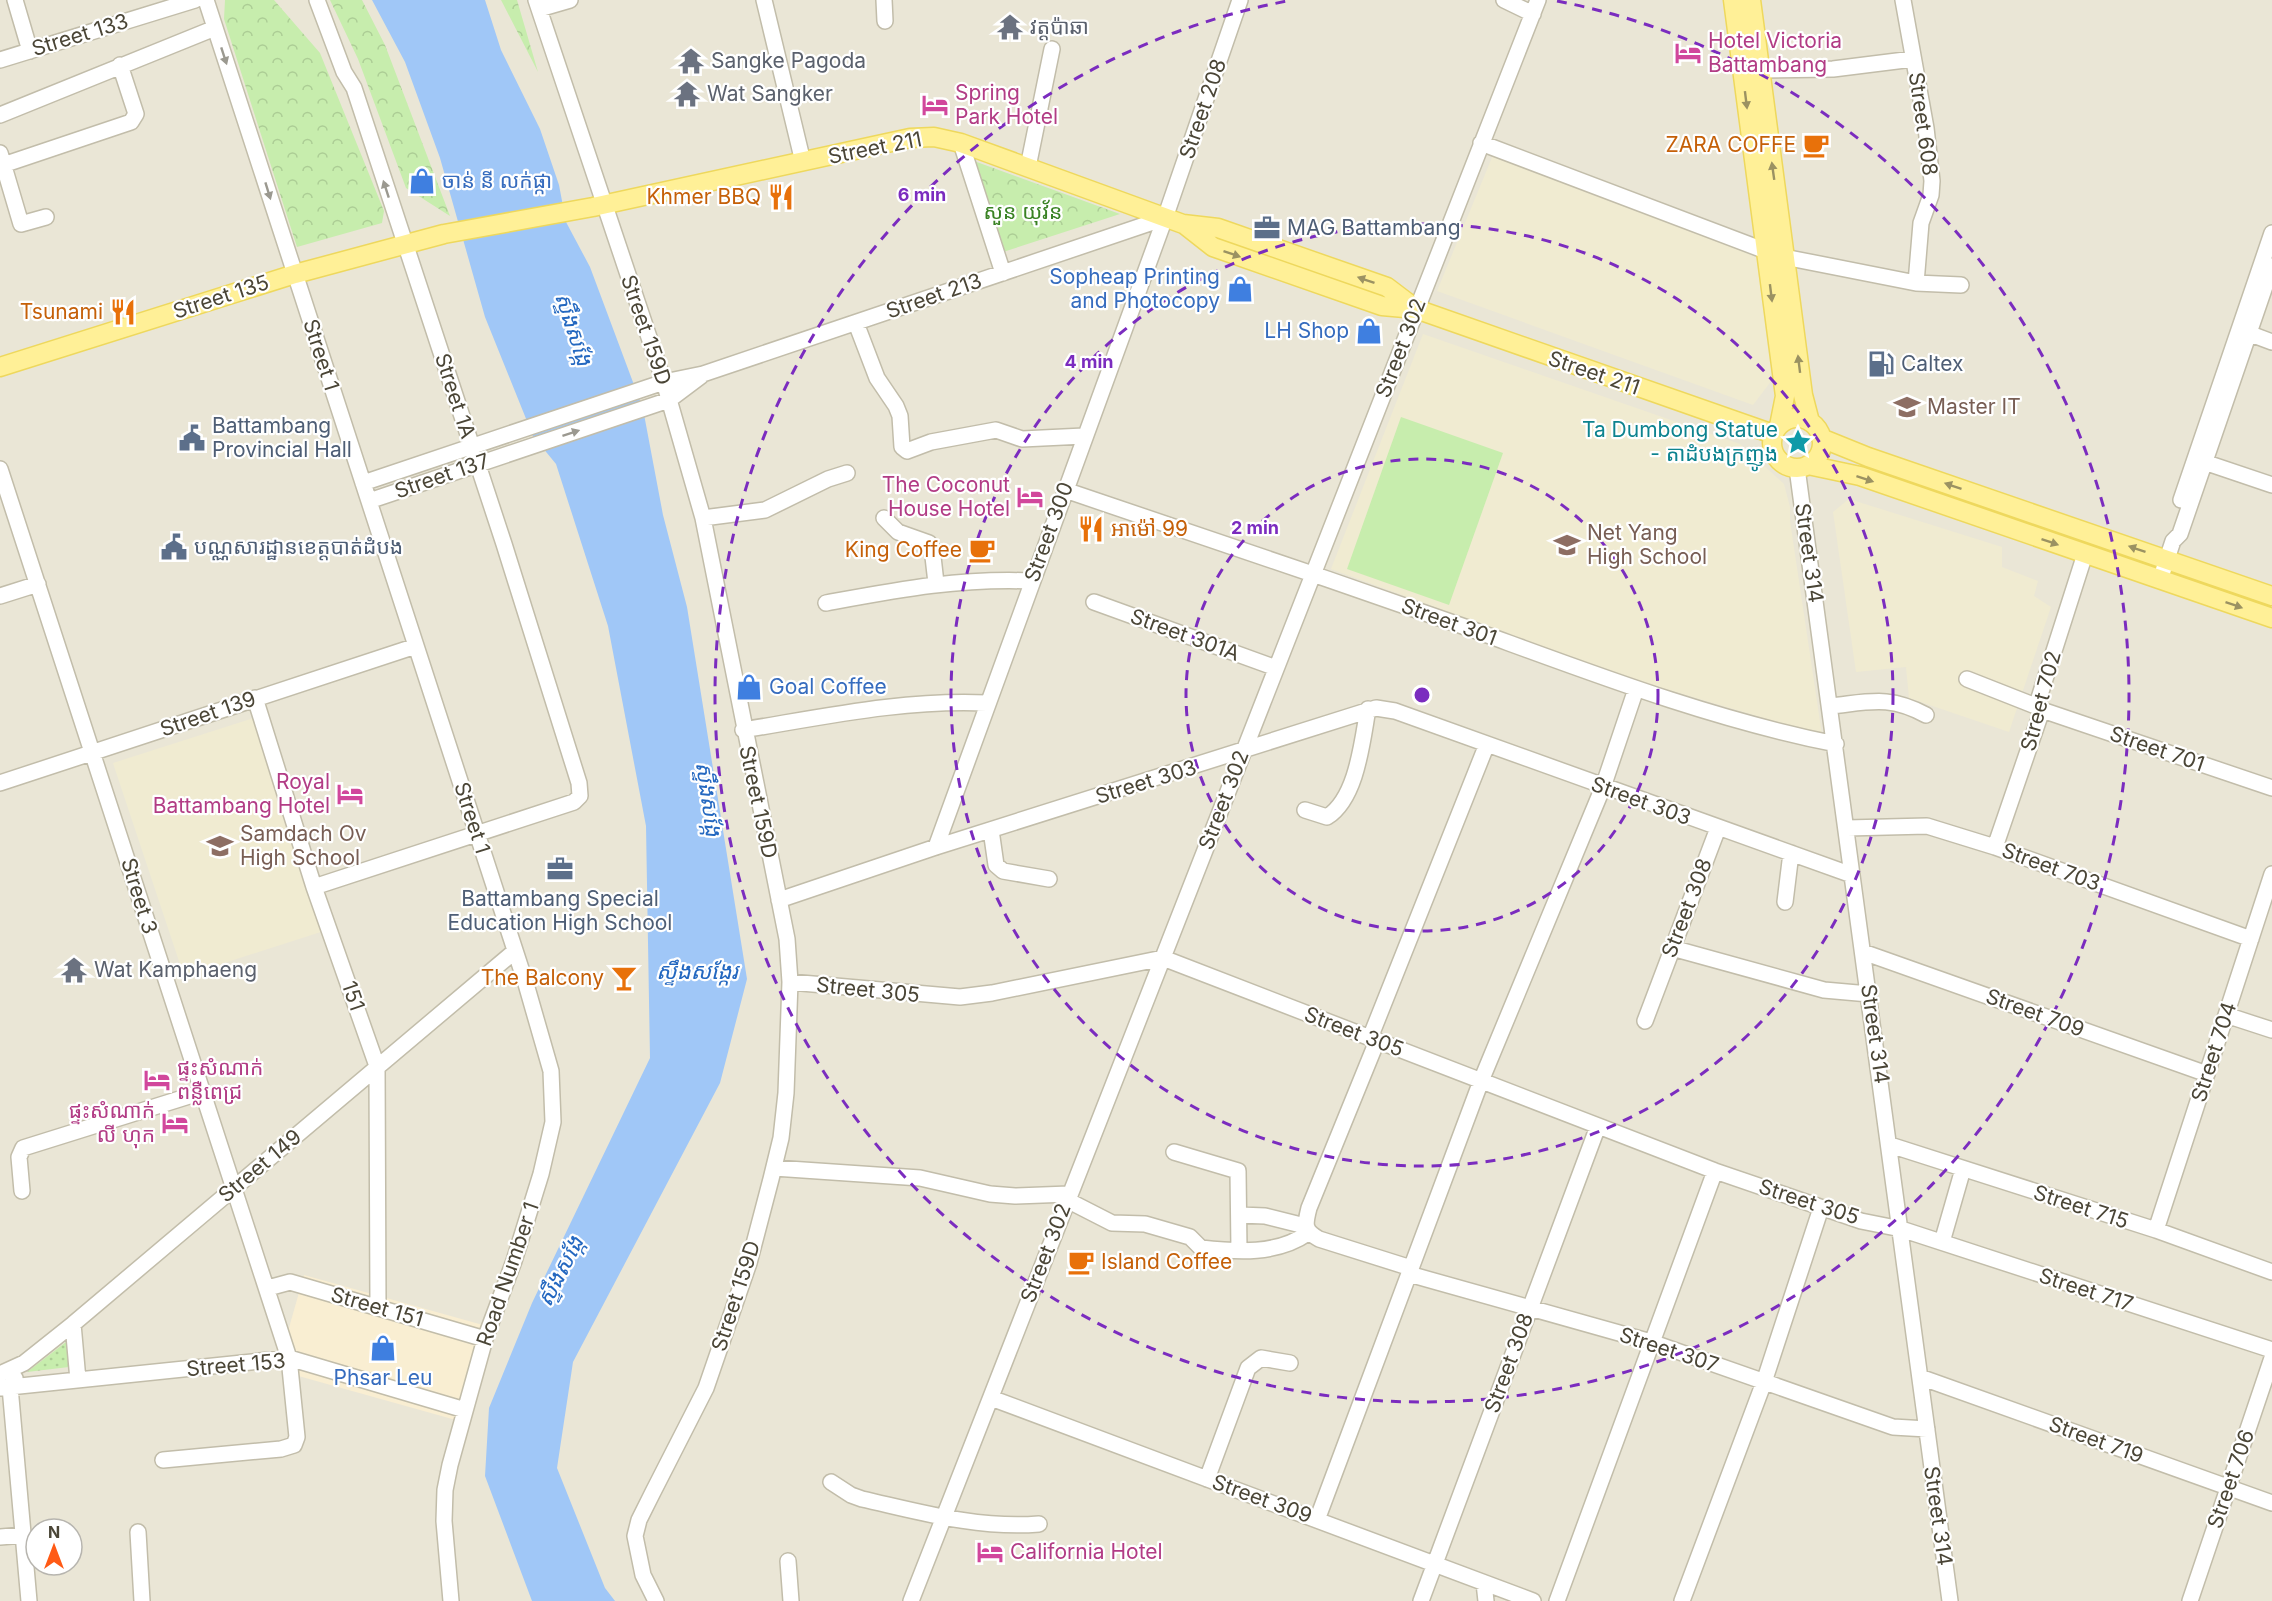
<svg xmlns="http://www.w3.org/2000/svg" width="2272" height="1601" font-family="Inter,'Noto Sans Khmer',sans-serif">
<defs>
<pattern id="grass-dots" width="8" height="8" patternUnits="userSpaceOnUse" patternTransform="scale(1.5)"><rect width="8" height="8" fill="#c7edad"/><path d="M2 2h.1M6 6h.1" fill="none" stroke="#accd95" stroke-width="1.8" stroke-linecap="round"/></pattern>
<pattern id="forest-crowns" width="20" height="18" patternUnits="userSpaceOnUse" patternTransform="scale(1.5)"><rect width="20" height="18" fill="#c7edad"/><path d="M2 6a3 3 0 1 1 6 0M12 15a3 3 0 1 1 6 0" fill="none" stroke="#accd95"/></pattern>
</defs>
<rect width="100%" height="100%" fill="#f5f3e8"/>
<!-- residential -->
<path fill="#eae6d6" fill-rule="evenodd" d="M0,0H2272V1601H0ZM36,1529H72V1565H36Z"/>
<!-- commercial -->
<path fill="#f9eed2" d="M304,1275L490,1327L463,1422L277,1370Z"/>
<!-- education -->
<path fill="#f0ebd1" d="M1493,155L1756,253L1772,380L1753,405L1437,291Z
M1423,334L1740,444L1784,484L1790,507V521L1822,735L1631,679L1331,569Z
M1849,499L2002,547V567L2038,581L2034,596L2051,607L2009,732L1909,698L1906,667L1856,672L1833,512Z
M257,717L327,930L184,976L113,763Z"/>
<!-- grass -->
<path fill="url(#grass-dots)" d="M66,1342L69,1367L27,1372Z"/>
<!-- forest -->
<path fill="url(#forest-crowns)" d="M225,0H274L320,53L384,211L382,223L297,247L224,19Z
M330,0H362L385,45L450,216L406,188L358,59Z
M501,0H517L538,72Z
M974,161L1120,214L1003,252Z"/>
<!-- pitch -->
<path fill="#c7edad" d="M1401,417L1503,453L1449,605L1347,569Z"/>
<!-- water -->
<path fill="#a0c7f7" d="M372,0H485L501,50L540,129L559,185L566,222L590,267L643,409L663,515L687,607L747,979L720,1083L573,1362L557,1468L605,1588L615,1601H532L485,1476L489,1408L532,1303L650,1058L646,826L608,626L556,464L533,436L485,317L440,158L405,62Z"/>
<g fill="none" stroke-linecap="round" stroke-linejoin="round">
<!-- minor casing -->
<g stroke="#c2bdaa" stroke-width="18">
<path id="minor" d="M15,0L30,51
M206,0L526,984L551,1071L553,1122L541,1174L514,1261L485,1339L450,1465L445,1490L444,1521L451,1601
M536,0L664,382L703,518L787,939L790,982L786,1093L781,1138L771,1179L749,1263L706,1388L653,1492L639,1520L635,1536L643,1575L656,1601
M764,0L803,162
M884,0L885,21
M1504,0L1533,14
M1903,0L1926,128L1932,181L1931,195L1921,223L1916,283
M539,9L570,0
M0,60L195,0
M1760,70L1833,69L1913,59
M0,115L215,28
M961,143L1003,273
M1481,143L1766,251
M0,153L21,224L46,217
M3,165L131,122L136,114L120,65
M1028,167L1052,49
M1784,257L1916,283L1961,285
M856,323L877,378L896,406L900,416L902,447L907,451L931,442L996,430L1022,439L1084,436
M2248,333L2272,342
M2204,462L2272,485
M1797,468L1950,1601
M0,469L289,1358L297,1437L294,1445L281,1449L163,1460
M363,483L664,382L703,374L1165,218
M1065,490C1200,535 1334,581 1468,628C1589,672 1710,719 1836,744
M2181,500L2272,233
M369,501L669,400L701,376
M703,518L765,510L828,479L847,473
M884,518L898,532L929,543L932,548L936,583
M2160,580L2173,541L2180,534L2272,266
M0,596L38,584
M1094,602L1276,668
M826,603C897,590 958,578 1031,581
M1967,679L2038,707
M255,698L314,887L377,1066L378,1307
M1830,706C1870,702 1889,695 1926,715
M2042,710L2272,788
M2042,710L2038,707L2039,698L2085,554
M743,730C823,717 906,699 987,703
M0,783L416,646
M1305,810L1327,817C1357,798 1362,742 1368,709
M1847,828L1927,826L1995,847L2251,939
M991,830L996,865L1003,871L1049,879
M936,847L1165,218L1240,0
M1995,847L2042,710
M314,887L574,802L580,796L579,783L504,544L354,88L344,72L317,0
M779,900L936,847L1376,708L1395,711L1852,875
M1785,902L1791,853
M1672,948L1824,990L1869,994
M1863,952L2207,1074
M790,982L960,997L992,993L1163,958L1715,1171L1861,1221L1901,1229L2272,1350
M2226,1015L2272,1030
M1645,1021L1718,828
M1370,1038L1487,744
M1377,1041L1309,1208C1305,1224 1303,1230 1319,1239L1411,1268
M1890,1145L2156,1230L2272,1272
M1174,1152L1238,1171L1239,1250
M774,1168L920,1178L990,1194L1015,1196L1069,1194
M22,1191L19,1157L23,1148L202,1092
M1067,1200L1112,1223L1145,1224L1190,1237L1201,1248C1237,1252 1277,1255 1308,1233
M1240,1215L1265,1216L1305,1226
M2156,1230L2272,874
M1942,1242L1963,1169
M1409,1274L1651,1342L1893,1427L1927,1429
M268,1288L290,1282L485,1339
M73,1324L78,1380
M0,1374L24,1363L73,1324L515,951
M1920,1377L2272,1503
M15,1378L10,1387L29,1601
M0,1388L289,1358L465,1410
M991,1398L1533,1601
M1207,1479L1248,1368L1261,1358L1290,1363
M831,1482L851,1495L862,1499C920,1512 978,1529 1039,1524
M1317,1520L1481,1081L1603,787L1636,689
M138,1532L142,1601
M0,1537L24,1535
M788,1561L791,1601
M1484,1583L1486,1601
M911,1601L1538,0
M1421,1601L1598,1126
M1557,1601L1715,1171
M1682,1601L1764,1382L1821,1208
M2190,1601L2272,1358"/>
</g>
<!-- major casing -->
<g stroke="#eed85d" stroke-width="21">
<path id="major" d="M1733,0L1785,396L1779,426
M1751,0L1803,395L1810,422
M1185,225L1213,247L1382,306L1416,309L1773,434
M0,367L295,274L444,234L593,207L910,138L934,137L961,143L1183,224L1218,228L1387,287L1416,309
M1772 443a25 25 0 1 1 50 0a25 25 0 1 1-50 0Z
M1821,438L1868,457L2272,596
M1808,465L1860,476L2272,618"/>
</g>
<!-- minor -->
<use href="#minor" stroke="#fff" stroke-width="15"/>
<!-- major -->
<use href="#major" stroke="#fff097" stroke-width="18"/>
</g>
<!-- one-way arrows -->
<defs><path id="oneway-solid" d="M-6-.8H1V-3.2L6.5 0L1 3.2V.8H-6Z" transform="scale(1.5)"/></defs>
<g fill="#9b9990">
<use href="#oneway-solid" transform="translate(224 56) rotate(72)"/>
<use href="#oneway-solid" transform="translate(386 189) rotate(-108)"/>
<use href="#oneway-solid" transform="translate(268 191) rotate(73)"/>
<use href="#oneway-solid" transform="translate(571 433) rotate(-18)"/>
</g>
<g fill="#9b9262">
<use href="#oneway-solid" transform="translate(1746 100) rotate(83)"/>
<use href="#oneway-solid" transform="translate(1773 171) rotate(-98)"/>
<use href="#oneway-solid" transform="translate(1232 254) rotate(19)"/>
<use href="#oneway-solid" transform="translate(1366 280) rotate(-161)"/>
<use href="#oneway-solid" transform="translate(1771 293) rotate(83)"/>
<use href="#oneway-solid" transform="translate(1799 364) rotate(-97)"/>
<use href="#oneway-solid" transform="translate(1865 479) rotate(18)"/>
<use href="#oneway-solid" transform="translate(1953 486) rotate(-161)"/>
<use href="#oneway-solid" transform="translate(2050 542) rotate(19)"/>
<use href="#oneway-solid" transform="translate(2137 549) rotate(-161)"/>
<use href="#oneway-solid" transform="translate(2234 605) rotate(19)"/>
</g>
<!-- distance rings -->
<g fill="none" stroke="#7b2cbf" stroke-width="3" stroke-dasharray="10 8">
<circle cx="1422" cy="695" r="236"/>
<circle cx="1422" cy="695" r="471"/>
<path d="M1557 1A707 707 0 1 1 1287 1"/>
</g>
<!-- icons -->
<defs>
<g id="temple-bare" transform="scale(2.07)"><path d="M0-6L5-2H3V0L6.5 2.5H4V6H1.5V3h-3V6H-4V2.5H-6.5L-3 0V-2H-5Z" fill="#6b7280" stroke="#fff" stroke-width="2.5" paint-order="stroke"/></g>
<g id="hotel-bare" transform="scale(2.07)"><path d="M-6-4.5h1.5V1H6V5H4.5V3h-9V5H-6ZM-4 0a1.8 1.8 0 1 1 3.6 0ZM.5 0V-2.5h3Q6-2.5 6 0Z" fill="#d1479c" stroke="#fff" stroke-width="2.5" paint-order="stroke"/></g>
<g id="cafe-bare" transform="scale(2.07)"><path d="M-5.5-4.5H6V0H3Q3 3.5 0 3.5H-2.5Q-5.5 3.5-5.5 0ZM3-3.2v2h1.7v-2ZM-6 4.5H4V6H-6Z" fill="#e8710a" stroke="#fff" stroke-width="2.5" paint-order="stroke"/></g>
<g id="shop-bare" transform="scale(2.07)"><path d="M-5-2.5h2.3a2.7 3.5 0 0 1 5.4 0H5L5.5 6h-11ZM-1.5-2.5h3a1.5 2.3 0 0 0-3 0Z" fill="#3f7fe0" stroke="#fff" stroke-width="2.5" paint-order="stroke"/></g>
<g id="restaurant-bare" transform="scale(2.07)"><path d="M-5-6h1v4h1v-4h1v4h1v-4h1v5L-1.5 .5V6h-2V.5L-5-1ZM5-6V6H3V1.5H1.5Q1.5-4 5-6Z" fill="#e8710a" stroke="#fff" stroke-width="2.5" paint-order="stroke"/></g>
<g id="office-bare" transform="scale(2.07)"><path d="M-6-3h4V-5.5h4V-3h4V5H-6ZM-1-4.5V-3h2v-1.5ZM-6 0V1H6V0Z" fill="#5c6f8a" stroke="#fff" stroke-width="2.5" paint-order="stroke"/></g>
<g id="fuel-bare" transform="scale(2.07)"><path d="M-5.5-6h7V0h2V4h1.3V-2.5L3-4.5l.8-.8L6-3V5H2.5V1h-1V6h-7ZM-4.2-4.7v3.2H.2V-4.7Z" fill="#5c6f8a" stroke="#fff" stroke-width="2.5" paint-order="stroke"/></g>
<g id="university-bare" transform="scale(2.07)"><path d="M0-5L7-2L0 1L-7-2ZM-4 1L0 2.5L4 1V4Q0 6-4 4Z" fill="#8d6e63" stroke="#fff" stroke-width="2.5" paint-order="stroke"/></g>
<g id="civic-bare" transform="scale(2.07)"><path d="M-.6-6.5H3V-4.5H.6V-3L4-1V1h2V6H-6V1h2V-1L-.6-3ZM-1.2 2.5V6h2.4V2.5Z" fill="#5c6f8a" stroke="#fff" stroke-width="2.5" paint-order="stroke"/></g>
<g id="sight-bare" transform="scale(2.07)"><path d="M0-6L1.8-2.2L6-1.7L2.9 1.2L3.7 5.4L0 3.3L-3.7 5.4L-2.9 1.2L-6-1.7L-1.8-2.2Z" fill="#0f9aa8" stroke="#fff" stroke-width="2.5" paint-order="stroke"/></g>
<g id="school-bare" transform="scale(2.07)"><path d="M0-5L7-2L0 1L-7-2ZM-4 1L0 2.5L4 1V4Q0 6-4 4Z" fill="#8d6e63" stroke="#fff" stroke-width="2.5" paint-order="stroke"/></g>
<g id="bar-bare" transform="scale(2.07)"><path d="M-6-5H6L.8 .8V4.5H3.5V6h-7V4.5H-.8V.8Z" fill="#e8710a" stroke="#fff" stroke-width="2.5" paint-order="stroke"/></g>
</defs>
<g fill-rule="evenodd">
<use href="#temple-bare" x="1010" y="27"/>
<use href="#hotel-bare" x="1688" y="53"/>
<use href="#temple-bare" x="691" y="61"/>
<use href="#temple-bare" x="687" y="94"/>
<use href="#hotel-bare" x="935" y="105"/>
<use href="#cafe-bare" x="1816" y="145"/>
<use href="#shop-bare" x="422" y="181"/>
<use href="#restaurant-bare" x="781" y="197"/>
<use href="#office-bare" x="1267" y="228"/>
<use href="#shop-bare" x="1240" y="289"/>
<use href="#restaurant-bare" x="123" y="312"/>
<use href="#shop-bare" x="1369" y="331"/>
<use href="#fuel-bare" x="1881" y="364"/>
<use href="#university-bare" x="1907" y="407"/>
<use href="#civic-bare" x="192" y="438"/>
<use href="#sight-bare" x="1798" y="442"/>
<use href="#hotel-bare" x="1030" y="497"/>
<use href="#restaurant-bare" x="1091" y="529"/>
<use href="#school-bare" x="1567" y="545"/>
<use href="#civic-bare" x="174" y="547"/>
<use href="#cafe-bare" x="982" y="550"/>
<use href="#shop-bare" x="749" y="687"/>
<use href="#hotel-bare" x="350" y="794"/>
<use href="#school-bare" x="220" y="846"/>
<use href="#office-bare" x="560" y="869"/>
<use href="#temple-bare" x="74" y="970"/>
<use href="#bar-bare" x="624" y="978"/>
<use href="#hotel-bare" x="157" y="1080"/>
<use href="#hotel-bare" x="175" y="1123"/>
<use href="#cafe-bare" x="1081" y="1262"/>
<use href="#shop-bare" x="383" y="1348"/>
<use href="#hotel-bare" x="990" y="1552"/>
</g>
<g text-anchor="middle" stroke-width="4.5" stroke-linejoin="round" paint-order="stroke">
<!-- worship labels -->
<g font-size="21" fill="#5b616d" stroke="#fff" text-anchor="start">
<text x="1030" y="34">វត្តប៉ាឆា</text>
<text x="711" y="68">Sangke Pagoda</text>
<text x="707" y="101">Wat Sangker</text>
<text x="94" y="977">Wat Kamphaeng</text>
</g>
<!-- street labels -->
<g font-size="21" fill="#4a4536" stroke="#fff">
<text transform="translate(80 35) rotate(-17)" y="7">Street 133</text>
<text transform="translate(1203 109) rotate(-71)" y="7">Street 208</text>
<text transform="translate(1923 124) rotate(82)" y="7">Street 608</text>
<text transform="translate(875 148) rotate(-11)" y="7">Street 211</text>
<text transform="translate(934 296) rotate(-19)" y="7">Street 213</text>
<text transform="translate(221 297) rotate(-18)" y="7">Street 135</text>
<text transform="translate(646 330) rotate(71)" y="7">Street 159D</text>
<text transform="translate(1401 348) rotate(-69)" y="7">Street 302</text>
<text transform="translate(321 355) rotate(72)" y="7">Street 1</text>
<text transform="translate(1594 373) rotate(19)" y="7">Street 211</text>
<text transform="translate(455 396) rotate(72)" y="7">Street 1A</text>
<text transform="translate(442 476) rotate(-19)" y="7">Street 137</text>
<text transform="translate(1049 532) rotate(-70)" y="7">Street 300</text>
<text transform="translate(1809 553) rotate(82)" y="7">Street 314</text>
<text transform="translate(1449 622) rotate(20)" y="7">Street 301</text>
<text transform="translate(1185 635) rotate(20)" y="7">Street 301A</text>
<text transform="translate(2041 701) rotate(-75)" y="7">Street 702</text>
<text transform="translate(208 714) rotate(-19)" y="7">Street 139</text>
<text transform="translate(2157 749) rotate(19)" y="7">Street 701</text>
<text transform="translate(1146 782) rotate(-17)" y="7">Street 303</text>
<text transform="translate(1224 800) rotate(-69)" y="7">Street 302</text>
<text transform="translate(1641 801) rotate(20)" y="7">Street 303</text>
<text transform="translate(758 802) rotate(78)" y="7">Street 159D</text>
<text transform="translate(472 818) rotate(72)" y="7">Street 1</text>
<text transform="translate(2051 867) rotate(20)" y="7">Street 703</text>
<text transform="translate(139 896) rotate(73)" y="7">Street 3</text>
<text transform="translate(1687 908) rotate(-69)" y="7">Street 308</text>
<text transform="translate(868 990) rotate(6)" y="7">Street 305</text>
<text transform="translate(353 996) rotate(71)" y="7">151</text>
<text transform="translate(2035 1013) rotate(20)" y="7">Street 709</text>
<text transform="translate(1354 1032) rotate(21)" y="7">Street 305</text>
<text transform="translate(1875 1034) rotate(82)" y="7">Street 314</text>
<text transform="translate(2214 1052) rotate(-72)" y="7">Street 704</text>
<text transform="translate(260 1166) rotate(-40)" y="7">Street 149</text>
<text transform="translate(1809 1202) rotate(18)" y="7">Street 305</text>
<text transform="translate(2081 1207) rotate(18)" y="7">Street 715</text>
<text transform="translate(1046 1253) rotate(-69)" y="7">Street 302</text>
<text transform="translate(508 1274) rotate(-71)" y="7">Road Number 1</text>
<text transform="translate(2086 1290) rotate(18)" y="7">Street 717</text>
<text transform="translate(736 1296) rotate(-72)" y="7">Street 159D</text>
<text transform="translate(377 1307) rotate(16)" y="7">Street 151</text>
<text transform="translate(1669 1350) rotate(18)" y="7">Street 307</text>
<text transform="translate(1509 1363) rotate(-70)" y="7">Street 308</text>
<text transform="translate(236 1365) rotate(-5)" y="7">Street 153</text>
<text transform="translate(2096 1440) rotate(20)" y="7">Street 719</text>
<text transform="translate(2231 1479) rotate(-71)" y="7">Street 706</text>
<text transform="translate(1262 1499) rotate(20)" y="7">Street 309</text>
<text transform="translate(1938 1516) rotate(82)" y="7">Street 314</text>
</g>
<!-- hotel labels -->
<g font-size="21" fill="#b23c85" stroke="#fff" text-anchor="start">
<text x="1708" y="48">Hotel Victoria<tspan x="1708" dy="24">Battambang</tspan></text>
<text x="955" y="100">Spring<tspan x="955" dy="24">Park Hotel</tspan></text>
<text x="1010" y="492" text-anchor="end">The Coconut<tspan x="1010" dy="24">House Hotel</tspan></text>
<text x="330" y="789" text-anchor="end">Royal<tspan x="330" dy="24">Battambang Hotel</tspan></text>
<text x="177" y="1075">ផ្ទះសំណាក់<tspan x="177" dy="24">ពន្លឺពេជ្រ</tspan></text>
<text x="155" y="1118" text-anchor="end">ផ្ទះសំណាក់<tspan x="155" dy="24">លី ហុក</tspan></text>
<text x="1010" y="1559">California Hotel</text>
</g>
<!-- food labels -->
<g font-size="21" fill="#c56008" stroke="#fff" text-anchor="end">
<text x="1796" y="152">ZARA COFFE</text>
<text x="761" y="204">Khmer BBQ</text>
<text x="103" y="319">Tsunami</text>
<text x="1111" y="536" text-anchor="start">អាម៉ៅ 99</text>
<text x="962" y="557">King Coffee</text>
<text x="604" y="985">The Balcony</text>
<text x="1101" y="1269" text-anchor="start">Island Coffee</text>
</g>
<!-- shop labels -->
<g font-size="21" fill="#366cbe" stroke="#fff" text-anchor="start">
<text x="442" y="188">ចាន់ នី លក់ផ្កា</text>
<text x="1220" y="284" text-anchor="end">Sopheap Printing<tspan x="1220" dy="24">and Photocopy</tspan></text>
<text x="1349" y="338" text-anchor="end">LH Shop</text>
<text x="769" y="694">Goal Coffee</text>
<text x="383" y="1385" text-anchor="middle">Phsar Leu</text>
</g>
<!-- park labels -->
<g font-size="21" fill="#398223" stroke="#fff">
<text x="1023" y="219">សួន យុវ័ន</text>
</g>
<!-- service labels -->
<g font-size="21" fill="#4e5e75" stroke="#fff" text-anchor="start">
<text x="1287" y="235">MAG Battambang</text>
<text x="1901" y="371">Caltex</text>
<text x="212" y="433">Battambang<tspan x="212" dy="24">Provincial Hall</tspan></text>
<text x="194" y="554">បណ្ណសារដ្ឋានខេត្តបាត់ដំបង</text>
<text x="560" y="906" text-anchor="middle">Battambang Special<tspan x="560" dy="24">Education High School</tspan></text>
</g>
<!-- education labels -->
<g font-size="21" fill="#785e54" stroke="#fff" text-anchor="start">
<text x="1927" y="414">Master IT</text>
<text x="1587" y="540">Net Yang<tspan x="1587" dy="24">High School</tspan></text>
<text x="240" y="841">Samdach Ov<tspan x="240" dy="24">High School</tspan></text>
</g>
<!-- culture labels -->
<g font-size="21" fill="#0d838f" stroke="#fff" text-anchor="end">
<text x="1778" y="437">Ta Dumbong Statue<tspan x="1778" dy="24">- តាដំបងក្រញូង</tspan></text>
</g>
<!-- water labels -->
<g font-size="22" font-style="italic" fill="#2468c0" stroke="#fff">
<text transform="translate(574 329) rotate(72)" y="8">ស្ទឹងសង្កែ</text>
<text transform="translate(709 799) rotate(82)" y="8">ស្ទឹងសង្កែ</text>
<text x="697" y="979">ស្ទឹងសង្កែរ</text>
<text transform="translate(560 1271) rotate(-63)" y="8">ស្ទឹងសង្កែ</text>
</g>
</g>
<circle cx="1422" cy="695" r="9" fill="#7b2cbf" stroke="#fff" stroke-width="3"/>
<g font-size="18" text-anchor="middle" font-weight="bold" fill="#7b2cbf" stroke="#fff" stroke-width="4.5" stroke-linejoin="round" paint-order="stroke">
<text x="922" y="201">6 min</text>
<text x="1089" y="368">4 min</text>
<text x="1255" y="534">2 min</text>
</g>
<!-- north arrow -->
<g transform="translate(54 1547)"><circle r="28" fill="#ffffff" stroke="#b7b5af" stroke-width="1.5"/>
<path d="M0-4.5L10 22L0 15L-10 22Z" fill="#ff5a15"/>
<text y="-9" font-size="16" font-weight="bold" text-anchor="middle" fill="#4a4536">N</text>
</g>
</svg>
